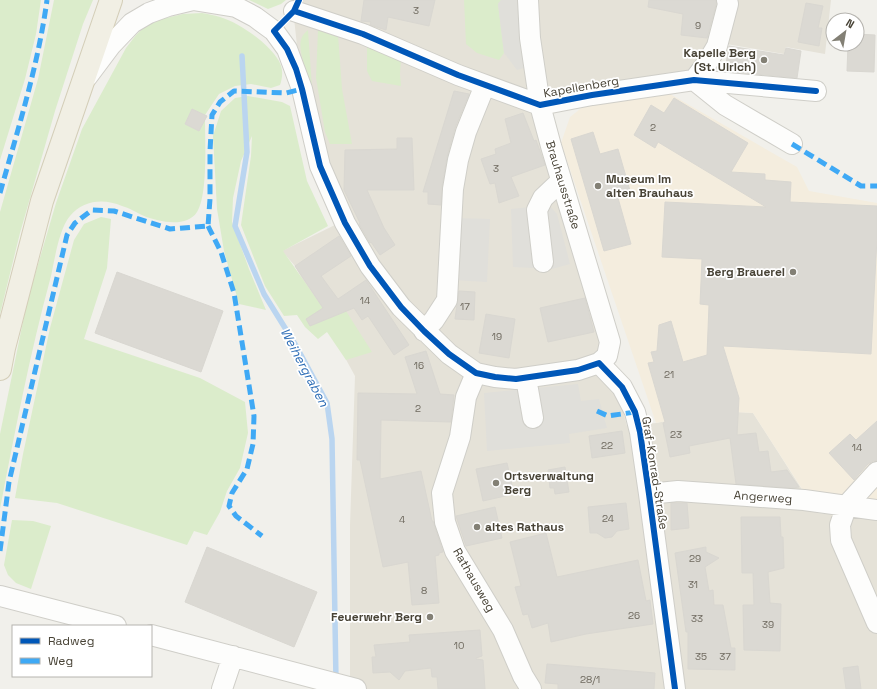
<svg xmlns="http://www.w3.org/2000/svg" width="877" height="689" font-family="'Space Grotesk',sans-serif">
<rect width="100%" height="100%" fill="#f1f0eb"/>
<!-- residential -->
<path fill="#e5e2d8" d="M292,0H831L825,54L786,47L784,54L715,42L690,73L537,90L627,426L656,423L719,411L753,413L817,513L877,519V689H350V525L355,376L295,266L282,251L341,222L302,91Z"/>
<!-- commercial -->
<path fill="#f4edde" d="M663,90L797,167L809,191L877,203V506L804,492L753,413L719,411L656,423L561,143L570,117L594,98Z"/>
<!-- green -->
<path fill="#dbeccb" d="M0,0H41L36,34L25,79L0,160Z
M54,0H93L83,24L55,111L20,233L0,314V212L38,79Z
M249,0H286L281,4L268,9Z
M464,0H501L498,4L504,53L499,60L477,53L466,44Z
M202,13C208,14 214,15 220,17C240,23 268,43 279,61C283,68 283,77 280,85L271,88L251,84L235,86L219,94L205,115L192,109L185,124L199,131L205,119C205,141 208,195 197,212C187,228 159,222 144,216C137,213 130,208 122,206C104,198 83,200 70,216C59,229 55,258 51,276C30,353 15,431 0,509V434L27,302L56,203L82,129L126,48L136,35L145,26L162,19L183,14Z
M308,30L312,87C308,74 296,49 302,37C303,34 306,32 308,30Z
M318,30L338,35L342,89L352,144H330L325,132L316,78Z
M367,45L401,59L400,74L401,86L372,81L367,71Z
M248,96L282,102L290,106L307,181L328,226L283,251L330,318L346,311L372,352L346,360L327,332L318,339L305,327L297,315L284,316L265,286L241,225L251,156L252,136L241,161L233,198L232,222L249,269L266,310L239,304L224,251L217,209L213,136L221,111L235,98Z
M101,217L111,219L107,268L84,339L200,378L245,402L248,433L240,468L227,491L220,512L207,535L194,531L187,545L57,503L15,498L23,454L50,328L74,240L84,224Z
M12,520L33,521L51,526L31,589L16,583L8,575L4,565Z"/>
<!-- parking -->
<path fill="#e0dfda" d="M501,0H517L524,68L517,70L504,53L498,4Z
M549,205L557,214L570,264L552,269L513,267L511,209Z
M457,218L490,219L487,282L454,280Z
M578,384L581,401L599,399L607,428L569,434L570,443L487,451L484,393Z"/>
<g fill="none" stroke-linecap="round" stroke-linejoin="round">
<!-- stream -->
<path stroke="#bad5f0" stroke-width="5.5" d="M242,56L247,152L235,226L264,294L295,344L327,403L332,439L336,681"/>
</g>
<!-- building -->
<path fill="#dbd9d3" stroke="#d9d7d1" d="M364,0H435L429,26L388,17L386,30L370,25L371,22L361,21Z
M649,0H716V5L707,38L681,35L683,14L648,7Z
M806,3L823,6L818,28H822L819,46L798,42Z
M857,34L875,35L874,72L847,71L848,44H857Z
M729,46L784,55L786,48L801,51L797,78L735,72L736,66L726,64Z
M454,91L469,94L455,128L447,157L442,187L441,205L428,204V192H423Z
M674,98L748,143L731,172L765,174V180L791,182L790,202L877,206V238L871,354L723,346L739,398L737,435L756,433L759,452L768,451L771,472L787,470L799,487L793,488L736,484L730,438L689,446L690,453L670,457L663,423L665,422L648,363L654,362L651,352L657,351L659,325L671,321L683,362L707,355L709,305L700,304L702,259L662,257L665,202L766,207L658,142L655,148L634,135L651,105L664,113Z
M192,109L207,116L199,131L185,124Z
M523,113L534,141L536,140L545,165L511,177L519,196L499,203L495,183L490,184L481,159L496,154L495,149L511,143L505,119Z
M593,132L600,154L618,149L631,194L618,198L631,244L604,251L571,139Z
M397,138H412L414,190H367L384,228L395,245L380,255L371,242L370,243L359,224L360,223L344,190L345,150L397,149Z
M339,236L351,256L321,276L338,299L366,280L409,345L394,355L368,316L362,320L354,308L310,326L306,319L323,308L295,266Z
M117,272L223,311L201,372L95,333Z
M459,291L475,292L474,320L455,319Z
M585,298L594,332L548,342L540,308Z
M486,314L515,319L509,358L479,353Z
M426,351L440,394L454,395L451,422L381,420L380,479L421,471L432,521H433L443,552L439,553V555L435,556L439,603L412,605L408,562L383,567L360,460H357L358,393L417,394L405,357Z
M877,421V461H873L868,464L854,480L829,453L850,434L856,440Z
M622,431L625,453L592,458L589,436Z
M507,463L514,494L483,501L476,469Z
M565,467L569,492L555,494L554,488H550L548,470Z
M626,503L629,529L617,531L612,537L605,538L597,533H590L588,507Z
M671,503H687L689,528L671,530Z
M495,507L502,538L466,546L456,516Z
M741,517H780L781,537H783L784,568L768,572L770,603L781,604L780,651L744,650L743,605H754L753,573H742Z
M546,533L557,577L638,560L646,601L650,600L653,624L586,634L551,642L548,623L532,628L528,614L523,615L515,587L521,586L510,542Z
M207,547L317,592L294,647L185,602Z
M706,547V552L719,558L705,567L709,591L713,590L714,605H723L731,648H735V670L688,669V632H686L675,553Z
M480,630L482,656L476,658V659L483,660L485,689H438L437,677H432L431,668L405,671L399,680L390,672L373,673L372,657H376L374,645L410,642L409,635Z
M547,664L655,673L654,689H558V684L545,683Z
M858,666L861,689H846L843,668Z"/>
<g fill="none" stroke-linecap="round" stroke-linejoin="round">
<!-- minor casing -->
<g stroke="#cfcec8" stroke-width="22">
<path id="minor" d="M193,0L236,7
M228,0L236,7L255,17L274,31L287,49L302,89L320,166L345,223L370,266L401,307L449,354L476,373L495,377L516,379L578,370L599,363L607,356L610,342L551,146L540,105L530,38L528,0
M294,11L363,34L458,75L540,105L592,95L694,80L816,91
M87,77L111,45L132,23L149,13L168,6L193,0
M694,80L725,105L792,144
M694,80L707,63L717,46L728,4L727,0
M543,262L537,210L543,198L561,181
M424,331L434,320L447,300L453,189L458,160L466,132L485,85
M599,363L622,387L635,412L640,432L649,494L675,689
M476,373L466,397L460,437L442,493L445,522L455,551L503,630L523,676L531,689
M526,378L533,418
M877,472L847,505L840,525L841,540L877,623
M649,494L678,491L804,500L877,510
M0,596L116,626
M151,635L356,689
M222,689L233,656"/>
</g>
<!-- major casing -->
<g stroke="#d4ceb8" stroke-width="24">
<path id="major" d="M0,369L4,348L42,201L111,0"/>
</g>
<!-- minor -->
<use href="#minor" stroke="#fdfdfc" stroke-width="20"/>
<!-- major -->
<use href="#major" stroke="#f1efe4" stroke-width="22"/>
<!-- quiet -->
<path stroke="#3fa9f5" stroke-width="5" stroke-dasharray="10 5" stroke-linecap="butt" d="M792,144L861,186H877
M0,193C18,129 38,66 47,0
M208,226L221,252L234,293L254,416L253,444L247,469L232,493L229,506L236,516L262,536
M597,411L608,416L635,412
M0,551L9,482L67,235L75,223L92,210L114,211L170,229L208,226L210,199V151L212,115L220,102L234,91L286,93L302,89"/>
<!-- cycleway casing -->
<g stroke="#fff" stroke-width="8">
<path id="cycleway" d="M299,0L294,11L274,31L287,49L296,69L302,89L320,166L345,223L370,266L401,307L424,331L449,354L476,373L495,377L516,379L578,370L599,363L622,387L635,412L640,432L649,494L675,689
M294,11L363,34L458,75L540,105L592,95L694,80L816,91"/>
</g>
<!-- cycleway -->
<use href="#cycleway" stroke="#0057b8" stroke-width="6"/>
</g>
<!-- markers -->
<g fill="#838075" stroke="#fff" stroke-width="1.5">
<circle cx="764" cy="60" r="4"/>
<circle cx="598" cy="186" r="4"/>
<circle cx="793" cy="272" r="4"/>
<circle cx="496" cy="483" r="4"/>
<circle cx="477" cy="527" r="4"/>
<circle cx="430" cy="617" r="4"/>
</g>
<g text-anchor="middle" stroke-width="3.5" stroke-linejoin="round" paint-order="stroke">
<!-- number labels -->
<g font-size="10" fill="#6e695e">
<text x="416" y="14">3</text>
<text x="698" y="29">9</text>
<text x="653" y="131">2</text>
<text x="496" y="172">3</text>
<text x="365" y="304">14</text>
<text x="465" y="310">17</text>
<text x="497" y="340">19</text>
<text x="419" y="369">16</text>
<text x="669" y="378">21</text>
<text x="418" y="412">2</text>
<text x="676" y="438">23</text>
<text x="607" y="449">22</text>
<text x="857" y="451">14</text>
<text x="608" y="522">24</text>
<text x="402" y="523">4</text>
<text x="695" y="562">29</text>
<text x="693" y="588">31</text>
<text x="424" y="594">8</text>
<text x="634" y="619">26</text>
<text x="697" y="622">33</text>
<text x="768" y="628">39</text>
<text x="459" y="649">10</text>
<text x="701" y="660">35</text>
<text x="725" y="660">37</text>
<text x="590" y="683">28/1</text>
</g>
<!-- poi labels -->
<g font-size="12" font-weight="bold" fill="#484336" stroke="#fff" text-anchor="end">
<text x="756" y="57">Kapelle Berg<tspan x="756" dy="14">(St. Ulrich)</tspan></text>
<text x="606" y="183" text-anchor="start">Museum im<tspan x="606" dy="14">alten Brauhaus</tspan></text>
<text x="785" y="276">Berg Brauerei</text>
<text x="504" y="480" text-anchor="start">Ortsverwaltung<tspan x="504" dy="14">Berg</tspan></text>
<text x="485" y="531" text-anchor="start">altes Rathaus</text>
<text x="422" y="621">Feuerwehr Berg</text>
</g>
<!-- street labels -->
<g font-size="12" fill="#484336" stroke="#fff">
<text transform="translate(581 87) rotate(-10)" y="4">Kapellenberg</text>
<text transform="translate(563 185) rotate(73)" y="4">Brauhausstraße</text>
<text transform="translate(655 473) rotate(81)" y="4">Graf-Konrad-Straße</text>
<text transform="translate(763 497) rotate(4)" y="4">Angerweg</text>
<text transform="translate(474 580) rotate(60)" y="4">Rathausweg</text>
</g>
<!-- water labels -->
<g font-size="13" font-style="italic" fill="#2d6db6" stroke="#fff">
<text transform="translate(305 367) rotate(62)" y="5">Weihergraben</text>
</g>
</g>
<!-- legend -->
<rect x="12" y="625" width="140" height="52" fill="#ffffff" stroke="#b6b4af"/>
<rect x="20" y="638" width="20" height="6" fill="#0057b8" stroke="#b6b4af"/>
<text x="48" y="645" font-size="12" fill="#484336">Radweg</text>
<rect x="20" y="658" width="20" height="6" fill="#3fa9f5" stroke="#b6b4af"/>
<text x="48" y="665" font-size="12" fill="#484336">Weg</text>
<!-- north arrow -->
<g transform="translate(845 32) rotate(31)"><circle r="19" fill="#ffffff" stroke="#b6b4af"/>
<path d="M0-3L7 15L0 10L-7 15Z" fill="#838075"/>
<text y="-6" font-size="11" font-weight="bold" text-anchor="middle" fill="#484336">N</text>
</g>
</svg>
